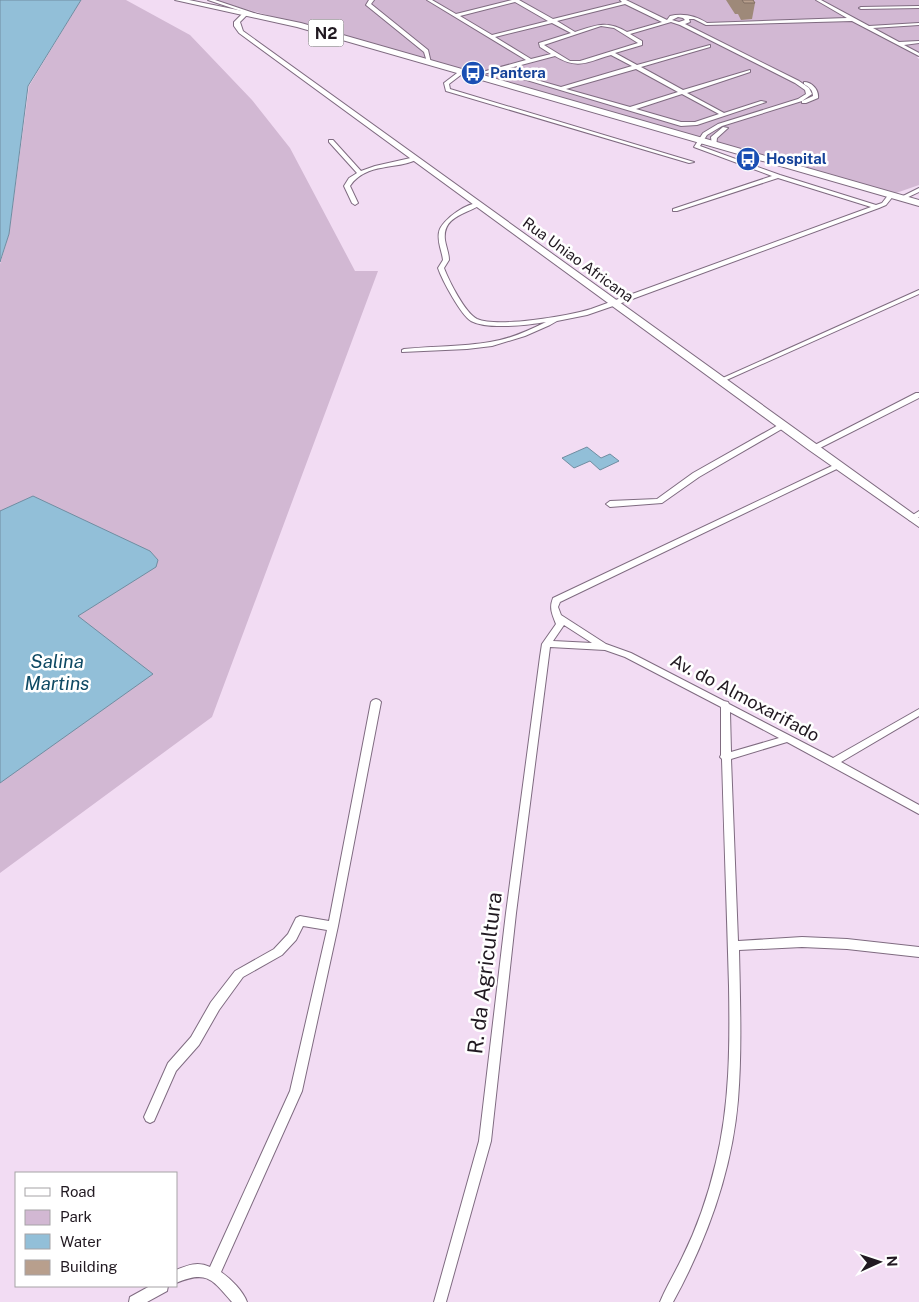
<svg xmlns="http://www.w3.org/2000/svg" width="919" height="1302" font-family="'Public Sans',sans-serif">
<rect width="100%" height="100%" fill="#f2dcf3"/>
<!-- green -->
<path fill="#d2b8d3" d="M81,0H126L190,35L252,100L290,148L355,271H378L212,717L0,873V264L9,234L29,86Z
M214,0H919V57H917L919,59V185L896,193Z"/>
<!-- water -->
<path fill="#92bfd8" stroke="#708da1" d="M0,0H81L28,86L9,234L0,262Z
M587,447L601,458L610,454L619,461L600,470L590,461L574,468L562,458Z
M33,496L150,551L158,560L156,567L78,616L153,674L0,783V511Z"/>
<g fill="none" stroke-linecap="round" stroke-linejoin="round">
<!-- minor casing -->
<g stroke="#7f6b80" stroke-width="2">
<path id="minor" d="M208,0H215L263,16L259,17Z
M369,0H374L371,4L428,50L431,63L427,62L424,52L366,5Z
M427,0H432L456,14L512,0H519L553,19L622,2L620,0H626L667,20L670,16C683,13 696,16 707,23L847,18L816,0H821L869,26L919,23V25L873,28L899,42L919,41V43L904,45L919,53V56L852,21L706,25L694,19H689L690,22L685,24L799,81L809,88L812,94L802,101L813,96C813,90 809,87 804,84V82C812,82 819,90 818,98L806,103H802V101L722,126L707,135L700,146L780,175L876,205L882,203L889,194L894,195L886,205L879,208L616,305L587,315L557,321L550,325L525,336L492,346L467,349L402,352V350L404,349C433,346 462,347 490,342C510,339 528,331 546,322C528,325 488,330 471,321C461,315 442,280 438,268L443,260C442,251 437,242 439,232C441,220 471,199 482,204C467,214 442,216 445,240C446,247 449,253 449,260L444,268C449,281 465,313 477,319C498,328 568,316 591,309L871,207L778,178L677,211H673V209L772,176L694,147L703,133L718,124L798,99L806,94L805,90L795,83L680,25L671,22L630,34L642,41V45L615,53L637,65L710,45V47L641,67L683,90L750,70V72L687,93L724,113L761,101L766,102L697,125L681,126L496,71L475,76V74L526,60ZM515,2L548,21L492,35L460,16ZM625,4L662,22L627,32C607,20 596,25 575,32L557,21ZM678,17L683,18L685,20L679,22L672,20ZM552,23L571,33L539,43L540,47L551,54L531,59L495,37ZM601,26L614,28L638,43L580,61H570L544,45ZM611,55L632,66L561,87L502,70L555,56C578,70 587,62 611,55ZM636,69L678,92L630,107L566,89ZM682,94L719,114L695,122H681L636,109Z
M919,6V8L861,9L859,8L861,7Z
M461,70L466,71L449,84L450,89L694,162L689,163L446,91L444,83Z
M723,127L728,128L717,138L716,146H712L711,137Z
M329,140H333L361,171L375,166L415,157L418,159C398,170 366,162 350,186L358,203L355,205L352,203L344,186L349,178L357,173L329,142Z
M919,188V192L904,199L899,198Z
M919,290V294L722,382H718L716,381Z
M916,393H919V398L816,450H810L809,448Z
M780,424H786L787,426L699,477L662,503L610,507L606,504L610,501L657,499L693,473Z
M836,464H839L843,466L560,602L558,607L561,615L606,644L631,653L724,701L728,702L729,704L833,758L919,709V716L841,762L919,805V814L787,742L731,759L738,941L802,937L847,939L919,947V957L847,949L802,947L739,950C740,1000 742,1050 738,1100C732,1171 707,1240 673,1302H660C666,1287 675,1273 682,1258C697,1228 708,1196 716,1162C730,1104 730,1045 729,986C727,910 724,835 722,759L720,757L721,755V707L625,657L605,650L550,647L516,913L491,1141L446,1302H434L479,1141L506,913L540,657L542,644L556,624C552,614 549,608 553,598ZM564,625L592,643L553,641ZM730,712L779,738L731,752Z
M919,511V517L912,521L909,520L908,518Z
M376,699L379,700L381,702L338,926L302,1091L221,1272C231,1279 243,1291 247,1302H232C212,1279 207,1270 176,1283V1270C188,1265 198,1261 210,1267L290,1091L327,930L303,926L296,940L282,955L243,977L219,1010L199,1045L176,1071L154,1121L150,1123L146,1121L144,1117L168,1063L191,1037L211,1002L235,971L274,949L288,934L296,918L300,916L329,921L371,702L373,700Z
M150,1286H168L167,1291L147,1302H129L130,1297Z"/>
</g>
<!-- secondary casing -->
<g stroke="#7f6b80" stroke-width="2">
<path id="secondary" d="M243,13L248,14L240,22L243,31L919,518V527L809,450L239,33L234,26V22Z"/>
</g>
<!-- primary casing -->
<g stroke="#7f6b80" stroke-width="2">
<path id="primary" d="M175,0H189L301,23L919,200V206L297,27Z"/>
</g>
<!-- minor -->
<use href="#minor" fill="#fff" fill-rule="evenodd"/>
<!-- secondary -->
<use href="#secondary" fill="#fff" fill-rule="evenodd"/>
<!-- primary -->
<use href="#primary" fill="#fff" fill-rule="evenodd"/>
</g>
<!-- wall -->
<path fill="#9e8979" d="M726,0H753L755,3L752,19L741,20L738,14H735Z"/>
<!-- building -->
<path fill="#b89f8d" stroke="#816f63" d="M742,0H753L755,3H744Z"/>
<!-- icons -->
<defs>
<g id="bus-disc" transform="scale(1.25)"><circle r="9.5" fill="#1a4fb4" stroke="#fff"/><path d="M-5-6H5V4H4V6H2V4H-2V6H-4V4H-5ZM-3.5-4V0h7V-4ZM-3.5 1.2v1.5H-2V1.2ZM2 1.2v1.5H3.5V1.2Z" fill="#fff"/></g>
</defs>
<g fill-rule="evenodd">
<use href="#bus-disc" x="473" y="73"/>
<use href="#bus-disc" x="748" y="159"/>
</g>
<g text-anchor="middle" stroke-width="5" stroke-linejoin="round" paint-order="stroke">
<!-- far-transit labels -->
<g font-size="15" font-weight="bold" fill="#164399" stroke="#fff" text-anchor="start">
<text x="490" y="78">Pantera</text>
<text x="766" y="164">Hospital</text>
</g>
<!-- far-street labels -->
<g font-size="15" fill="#211921" stroke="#fff">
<text transform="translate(578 260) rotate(36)" y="5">Rua Uniao Africana</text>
</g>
<!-- shield labels -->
<rect fill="#fff" stroke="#645e64" stroke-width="1" x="308.5" y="19.5" width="35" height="27" rx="4"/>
<g font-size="16" font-weight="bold" fill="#211921">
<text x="326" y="39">N2</text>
</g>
<!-- street labels -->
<g font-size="18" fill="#211921" stroke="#fff">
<text transform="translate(745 698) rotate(28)" y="6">Av. do Almoxarifado</text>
</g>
<!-- water labels -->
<g font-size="19" font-style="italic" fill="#0e4963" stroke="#fff">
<text x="57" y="668">Salina<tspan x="57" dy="22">Martins</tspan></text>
</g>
<!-- near-street labels -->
<g font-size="21" fill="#211921" stroke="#fff">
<text transform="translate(485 973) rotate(-83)" y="7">R. da Agricultura</text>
</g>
</g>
<!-- legend -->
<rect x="15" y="1172" width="162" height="115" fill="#ffffff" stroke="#a6a3a6"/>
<rect x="25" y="1188" width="25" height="8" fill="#ffffff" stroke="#a6a3a6"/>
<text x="60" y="1197" font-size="15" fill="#211921">Road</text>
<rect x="25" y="1210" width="25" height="15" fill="#d2b8d3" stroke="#a6a3a6"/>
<text x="60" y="1222" font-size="15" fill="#211921">Park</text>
<rect x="25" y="1234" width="25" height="15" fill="#92bfd8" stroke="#a6a3a6"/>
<text x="60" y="1247" font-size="15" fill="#211921">Water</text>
<rect x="25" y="1260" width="25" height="15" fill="#b89f8d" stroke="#a6a3a6"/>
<text x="60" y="1272" font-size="15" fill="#211921">Building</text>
<!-- north arrow -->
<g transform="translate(879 1262) rotate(87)" stroke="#ffffff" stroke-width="4" paint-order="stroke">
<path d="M0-4L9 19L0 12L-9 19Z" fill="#211921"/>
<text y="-8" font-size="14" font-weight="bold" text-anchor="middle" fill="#211921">N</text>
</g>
</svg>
